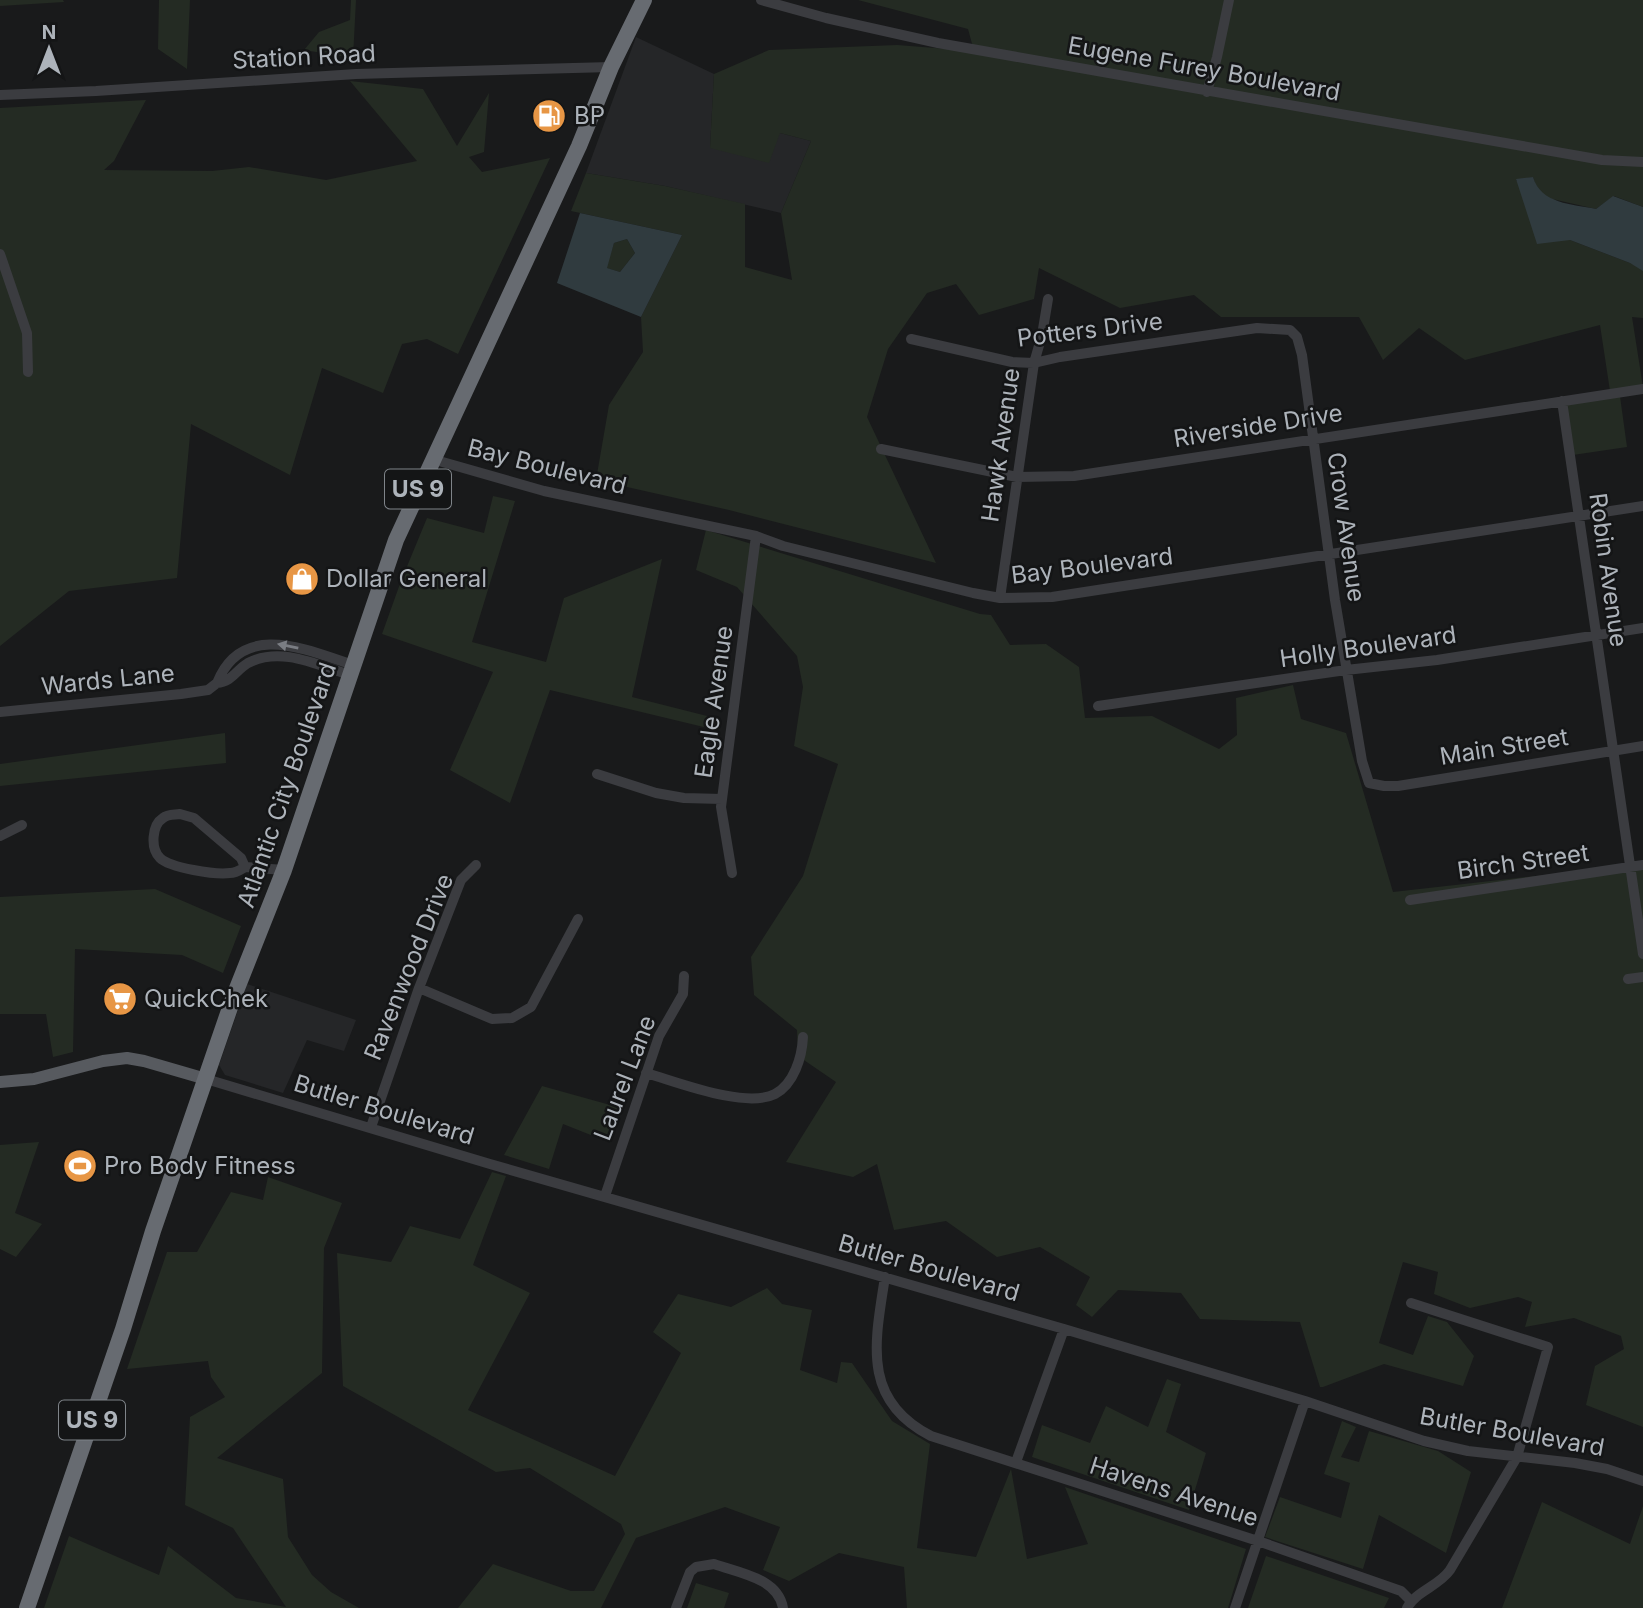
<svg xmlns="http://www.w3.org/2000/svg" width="1643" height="1608" font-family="Inter,sans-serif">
<rect width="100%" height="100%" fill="#191a1b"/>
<!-- built -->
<path fill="#252628" d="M636,37L714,74L710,148L780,133L811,141L781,213L665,186L586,173Z
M247,984L356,1020L344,1051L307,1040L283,1093L225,1075L219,1065Z"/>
<!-- green -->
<path fill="#242b23" d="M0,0H63L64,2L0,6Z
M159,0H190L187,69L158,49Z
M351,0H356L353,58L304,50L319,32L350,20Z
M858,0H1643V207L1614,196L1596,209L1539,196L1533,177L1516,180L1570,240L1643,268V318L1632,317L1643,387L1619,389L1627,447L1566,456L1561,398L1610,391L1600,325L1465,360L1419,328L1383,360L1359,317H1221L1194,295L1120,308L1039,268L1034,299L979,315L956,284L927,293L888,349L867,417L936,563L729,510L596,480L609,405L643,352L641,317L682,235L571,211L586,173L665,186L745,204V267L792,280L781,213L811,141L780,133L769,163L710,148L714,74L769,50L897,45L974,51L968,29Z
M350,81L423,89L457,146L489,93L484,152L469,157L482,172L550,158L458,354L427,339L402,344L383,393L322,368L290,475L191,424L177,578L69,591L0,646V108L146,100L114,161L104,170L212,171L249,167L326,180L417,161Z
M627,239L635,253L620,272L606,268L614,243Z
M493,496L515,501L472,642L546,662L564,598L662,559L632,697L711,717L712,729L550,690L510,803L450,770L493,672L382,634L401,581L427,518L484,533Z
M706,530L980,614L991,615L1010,645L1046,644L1079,667L1085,718L1152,716L1219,749L1237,735L1236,698L1293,685L1301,719L1346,733L1393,892L1643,864V1427L1586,1405L1595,1366L1624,1349L1621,1336L1574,1318L1525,1327L1532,1302L1518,1297L1470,1308L1434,1294L1438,1272L1403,1262L1379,1343L1413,1355L1428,1316L1447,1322L1474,1356L1463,1386L1384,1364L1323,1387H1320L1300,1322L1200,1319L1181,1293L1118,1290L1092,1317L1076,1305L1090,1277L1040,1247L997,1257L946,1221L894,1230L877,1164L853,1177L786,1162L836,1082L798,1056L797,1030L754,995L751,957L803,876L838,764L794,746L803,687L797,656L737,587L696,570Z
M225,733L226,763L0,786V764Z
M155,889L241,926L223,973L182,955L75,949L73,1052L53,1057L46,1014H0V897Z
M542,1086L621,1108L611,1143L563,1124L549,1169L504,1155Z
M39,1142L15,1213L42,1224L16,1257L0,1249V1145Z
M492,1172L506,1176L473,1265L530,1293L468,1410L615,1476L681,1353L653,1332L678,1294L731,1307L767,1288L782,1304L812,1310L800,1370L837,1383L841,1362L852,1363L892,1421L930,1444L917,1548L976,1557L1011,1469L1027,1559L1088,1544L1065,1487L1246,1549L1228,1608H907L904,1567L839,1553L789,1581L763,1570L780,1527L725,1507L636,1538L601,1608H458L493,1564L571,1591H594L625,1534L621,1524L530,1468L496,1472L343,1386L337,1253L391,1262L410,1226L460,1239Z
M268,1177L342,1203L324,1248L322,1373L217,1458L283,1479L288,1537L312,1575L331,1592L359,1608H44L69,1536L159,1575L168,1546L236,1598L286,1607L233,1528L185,1505L190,1417L225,1397L211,1377L208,1361L127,1369L167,1252H197L231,1192L263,1200Z
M1167,1379L1181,1384L1166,1432L1206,1453L1189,1510L1032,1457L1042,1425L1090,1443L1106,1406L1148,1427Z
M1342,1421L1356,1427L1341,1457L1359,1462L1369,1431L1438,1451L1471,1472L1446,1553L1379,1515L1363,1569L1265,1537L1280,1497L1341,1518L1350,1483L1324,1474Z
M1542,1502L1630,1544L1643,1506V1608H1502Z
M1266,1556L1389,1598L1384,1608H1248Z
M696,1583L729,1593L724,1608H687Z"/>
<!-- water -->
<path fill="#303b3f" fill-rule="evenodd" d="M1533,177C1541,204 1572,204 1596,209L1613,196L1643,207V271L1630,263L1570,240L1537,244L1516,179Z
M580,213L682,235L641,317L557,283ZM627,239L635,253L620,272L607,268L614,243Z"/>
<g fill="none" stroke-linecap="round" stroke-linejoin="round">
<!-- minor -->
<path stroke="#3b3c40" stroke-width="10" d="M761,0L826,18L938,43L1602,160L1643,162
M1207,92L1217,57L1229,0
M0,95L96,91L356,74L611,67
M0,254L27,333L28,372
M911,339L1012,362L1034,363L1060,357L1257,328L1290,330L1297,337L1302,355L1335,600L1362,761L1369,783L1384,786H1398L1643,746
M1562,401L1643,954
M881,449L1017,477L1074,476L1643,389
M432,459L544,491L756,536L783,546L973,593L1000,598L1052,597L1643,506
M1000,598L1034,363L1042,335L1048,299
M350,675C317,665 281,646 248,663C236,670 232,682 217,683C242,620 307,650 353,665
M1098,706L1346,670L1437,660L1643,628
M0,712L181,694L208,690L217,683
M597,774L656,793L684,798L722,799
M180,814L194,818L241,858L245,867C240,870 236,873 230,873C216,875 170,868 160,858C150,848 152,825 163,818C168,814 174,815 180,814Z
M0,836L22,825
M245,867L284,870
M732,873L721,807L756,536
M1410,900L1643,865
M1628,979L1643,977
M419,988L492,1019L512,1018L531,1007L578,919
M646,1073C678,1082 745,1109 775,1094C794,1084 802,1057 803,1037
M206,1079L490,1164L1064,1329L1305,1401L1424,1441L1468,1451L1575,1463L1607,1469L1643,1481
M371,1127L419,988L461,880L476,865
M605,1196L659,1036L683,994L684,976
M885,1277C875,1342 861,1400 931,1436L1258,1541L1401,1591L1411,1601
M1016,1462L1064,1329
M676,1608L690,1572L696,1567L714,1564C739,1573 778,1578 783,1608
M1235,1608L1305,1401
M1407,1608C1416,1591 1439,1586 1450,1570L1517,1457L1548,1347L1411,1303"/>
<!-- major -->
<path stroke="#575a5f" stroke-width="12" d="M0,1082L34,1079L103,1061L127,1058L144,1061L206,1079"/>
<!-- highway -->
<path stroke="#676b71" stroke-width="16" d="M27,1608L123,1329L153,1231L234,996L284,870L396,540L579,146L611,67L644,0"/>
</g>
<!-- one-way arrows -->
<defs><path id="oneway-solid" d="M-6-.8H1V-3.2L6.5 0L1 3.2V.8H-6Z" transform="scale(1.75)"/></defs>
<use fill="#7a7d83" href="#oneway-solid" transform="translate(288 646) rotate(-169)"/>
<!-- icons -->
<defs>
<g id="fuel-disc" transform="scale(1.75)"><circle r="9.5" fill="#e79645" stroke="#141516"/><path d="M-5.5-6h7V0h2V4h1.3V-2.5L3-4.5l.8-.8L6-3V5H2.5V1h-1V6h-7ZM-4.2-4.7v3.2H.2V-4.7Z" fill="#fff"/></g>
<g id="shop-disc" transform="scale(1.75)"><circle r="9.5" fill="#e79645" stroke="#141516"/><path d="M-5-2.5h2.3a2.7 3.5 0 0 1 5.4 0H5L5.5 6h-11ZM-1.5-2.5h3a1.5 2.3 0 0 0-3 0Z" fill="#fff"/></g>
<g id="supermarket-disc" transform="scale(1.75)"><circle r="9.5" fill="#e79645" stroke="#141516"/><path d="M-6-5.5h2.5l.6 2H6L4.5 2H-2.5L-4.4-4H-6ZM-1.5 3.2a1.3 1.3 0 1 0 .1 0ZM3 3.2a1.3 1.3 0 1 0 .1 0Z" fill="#fff"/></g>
<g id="stadium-disc" transform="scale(1.75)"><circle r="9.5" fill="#e79645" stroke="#141516"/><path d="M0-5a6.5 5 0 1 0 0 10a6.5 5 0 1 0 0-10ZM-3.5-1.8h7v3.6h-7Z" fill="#fff"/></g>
</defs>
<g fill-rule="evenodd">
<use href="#fuel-disc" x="549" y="116"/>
<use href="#shop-disc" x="302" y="579"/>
<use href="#supermarket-disc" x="120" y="999"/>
<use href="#stadium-disc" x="80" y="1166"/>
</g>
<g text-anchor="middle" stroke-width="5" stroke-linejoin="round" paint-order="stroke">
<!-- shield labels -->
<g fill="#141516" stroke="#7f8489" stroke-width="2">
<rect x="385" y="469.5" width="66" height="39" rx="5"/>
<rect x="59" y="1400.5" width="66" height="39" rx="5"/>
</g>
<g font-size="23" font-weight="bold" fill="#adb3ba">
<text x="418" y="497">US 9</text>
<text x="92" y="1428">US 9</text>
</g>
<!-- street labels -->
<g font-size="24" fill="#adb3ba" stroke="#141516">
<text transform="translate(304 57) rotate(-3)" y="8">Station Road</text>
<text transform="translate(1204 69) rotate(10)" y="8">Eugene Furey Boulevard</text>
<text transform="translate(1090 330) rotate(-7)" y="8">Potters Drive</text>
<text transform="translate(1258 426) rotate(-9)" y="8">Riverside Drive</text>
<text transform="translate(1001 445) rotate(-82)" y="8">Hawk Avenue</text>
<text transform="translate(547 467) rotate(14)" y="8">Bay Boulevard</text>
<text transform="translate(1346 527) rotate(82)" y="8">Crow Avenue</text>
<text transform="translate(1092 566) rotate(-7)" y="8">Bay Boulevard</text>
<text transform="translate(1608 570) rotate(82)" y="8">Robin Avenue</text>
<text transform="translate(1368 647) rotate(-8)" y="8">Holly Boulevard</text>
<text transform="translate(108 680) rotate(-6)" y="8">Wards Lane</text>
<text transform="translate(714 702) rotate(-82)" y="8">Eagle Avenue</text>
<text transform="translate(1504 747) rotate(-9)" y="8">Main Street</text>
<text transform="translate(287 785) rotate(-71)" y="8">Atlantic City Boulevard</text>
<text transform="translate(1523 862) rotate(-8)" y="8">Birch Street</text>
<text transform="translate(409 967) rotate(-68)" y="8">Ravenwood Drive</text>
<text transform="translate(625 1078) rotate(-69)" y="8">Laurel Lane</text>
<text transform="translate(384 1110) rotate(17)" y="8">Butler Boulevard</text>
<text transform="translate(929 1268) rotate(16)" y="8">Butler Boulevard</text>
<text transform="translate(1512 1432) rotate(10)" y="8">Butler Boulevard</text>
<text transform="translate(1174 1492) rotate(18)" y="8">Havens Avenue</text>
</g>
<!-- poi labels -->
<g font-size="24" fill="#adb3ba" stroke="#141516" text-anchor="start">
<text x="574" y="124">BP</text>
<text x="326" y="587">Dollar General</text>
<text x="144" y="1007">QuickChek</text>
<text x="104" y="1174">Pro Body Fitness</text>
</g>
</g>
<!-- north arrow -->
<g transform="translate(49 49)" stroke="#141516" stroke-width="5" paint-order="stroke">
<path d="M0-5L12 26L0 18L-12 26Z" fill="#adb3ba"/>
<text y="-10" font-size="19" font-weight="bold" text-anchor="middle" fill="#adb3ba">N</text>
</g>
</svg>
